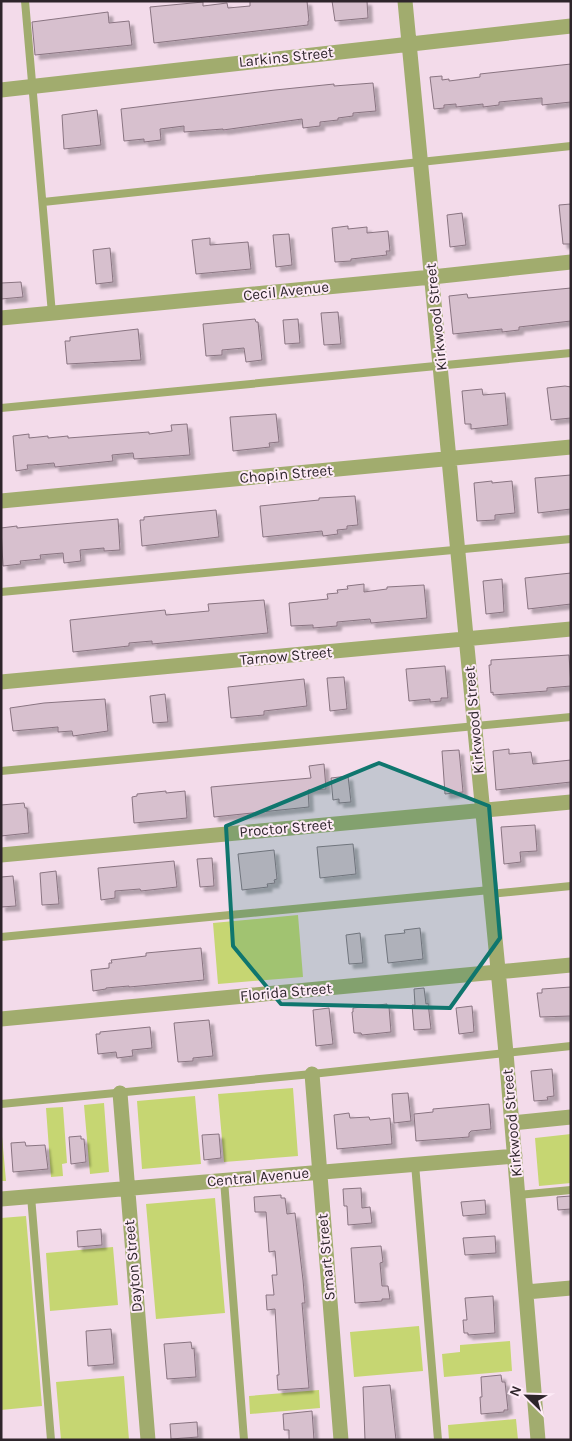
<svg xmlns="http://www.w3.org/2000/svg" width="572" height="1441" font-family="Karla,sans-serif">
<defs>
<filter id="shadow"><feDropShadow dx="4.5" dy="4.5" stdDeviation="1" flood-color="#0004"/></filter>
</defs>
<rect width="100%" height="100%" fill="#f3dbea"/>
<!-- green -->
<path fill="#c6d672" d="M298,915L303,977L218,984L213,923Z
M293,1088L298,1156L224,1162L218,1094Z
M195,1096L201,1164L142,1169L137,1101Z
M104,1103L109,1172L90,1174L84,1105Z
M63,1107L67,1163L62,1164L63,1176L51,1177L46,1108Z
M1,1125L6,1181H1Z
M571,1134V1183L539,1186L535,1138Z
M215,1198L225,1313L156,1319L146,1204Z
M26,1216L42,1406L1,1410V1218Z
M113,1247L118,1305L50,1311L46,1253Z
M419,1326L423,1371L354,1377L350,1332Z
M510,1341L512,1371L444,1377L442,1354L460,1352V1345Z
M124,1376L129,1440H61L56,1382Z
M319,1390L320,1408L250,1414L249,1396Z
M516,1419L518,1440H449L448,1425Z"/>
<!-- building -->
<path fill="#d7c0ce" stroke="#897481" filter="url(#shadow)" d="M250,1H307L309,21H308V25L154,43L150,7L203,2V6L227,3L228,8L250,6Z
M332,1H367L368,18L335,21Z
M108,12L109,23L129,21L132,45L35,55L32,22Z
M571,64V102L542,105V98L499,102V105L483,107V104L456,107V104L444,105V108L434,109L430,77L442,76V80L449,79V81L480,77V74Z
M373,83L376,111L353,113V116L338,118V120L320,122V126L303,128L302,119L223,130V129L184,132V126L160,129L161,140L144,142V139L124,141L121,109L275,90L334,84V86Z
M97,110L101,145L64,149L62,115Z
M571,204V244H563L559,205Z
M462,213L466,245L450,247L447,215Z
M348,226V229L367,227V233L388,231L390,251H386L387,255L351,259V261L335,262L332,228Z
M289,234L292,265L276,267L273,235Z
M210,238V245L248,242L251,269L196,274L192,240Z
M110,248L113,282L96,284L93,250Z
M21,282L23,297L1,299V283Z
M571,288V321L519,327V330L502,332V329L453,334L449,296L467,294L468,298Z
M338,312L341,344L324,345L321,313Z
M255,319L256,322H258L262,360L246,362L244,348L222,350V355L206,356L203,324Z
M298,319L300,343L285,344L283,320Z
M138,329L141,360L67,364L65,341H70V337Z
M565,386L571,387V418L551,420L547,388Z
M482,389L483,395L505,393L508,425L471,429V424H465L462,391Z
M276,414L279,442L269,443L270,447L233,451L230,417Z
M187,424L190,455L134,459L133,453L112,455L113,461L55,467L54,463L32,465H27L28,469L16,471L13,436L29,434V438L48,436V438L68,436V438L149,432V434L172,431L171,425Z
M571,475V509L538,513L535,478Z
M492,481V483L512,481L515,513L495,515V520L477,521L474,483Z
M355,496L358,525L347,526V529L337,530L338,534L323,536L322,531L263,537L260,506L319,500V498Z
M216,510L219,537L142,546L140,520H144V517Z
M118,519L120,550L104,551V548L80,550L81,561L64,563L63,553L40,555L41,559L20,561L21,564L3,566L1,528L17,526V528Z
M571,573V604L528,609L525,578Z
M502,579L504,612L486,614L483,581Z
M364,584V592L387,589V587L424,585L427,618L371,623L370,619L337,622V626L313,628V625L291,626L289,603L328,599L327,594L338,593L337,590L348,589L347,586Z
M264,600L268,633L152,644V641L129,643V646L73,652L70,620L165,610L166,615L209,611L208,604Z
M569,655L571,686L547,688V691L493,695V692L491,693L489,665H491V660Z
M445,666L448,698H441V701L430,702V699L409,701L406,669Z
M344,677L347,709L330,711L327,678Z
M304,679L307,706L264,711V715L231,718L228,687Z
M165,694L168,722L153,723L150,696Z
M105,699L108,731L73,736L72,731L58,732V727L13,731L10,708L44,703Z
M509,749V754L531,752L533,764L571,760V782L496,790L493,751Z
M459,750L463,792L445,794L442,751Z
M324,764L326,789L308,790L309,807L214,817L211,787L311,778L309,766Z
M348,776L351,802L339,803V799L333,800L331,778Z
M166,791V793L185,791L187,818L134,823L132,797L137,796V794Z
M24,803L25,808H27L29,833L1,836V805Z
M535,825L537,851L520,852L521,862L504,864L501,827Z
M353,844L356,874L320,878L317,847Z
M274,850L277,879L274,880L275,883L267,884L268,887L242,890L238,854Z
M212,858L214,886L200,887L197,859Z
M174,861L177,887L141,891L140,889L115,891V898L101,900L98,868Z
M56,871L59,904L42,905L40,873Z
M13,876L16,906L1,907V877Z
M420,928L423,959L388,963L385,935L405,933L404,930Z
M360,933L363,963L349,964L346,935Z
M201,948L204,980L129,987V986L106,988V989L93,991L91,970L109,968V963H112L111,960L146,956V953Z
M571,987V1016L540,1017L537,993H542V989Z
M424,988L426,1004L428,1003L431,1029L414,1030L412,1005H415L414,989Z
M387,1004V1007H389L391,1032L362,1035L361,1033H354L352,1012H353V1008Z
M472,1006L474,1032L459,1034L456,1008Z
M329,1008L333,1044L316,1046L313,1010Z
M209,1020L213,1056L193,1058V1061L178,1062L174,1023Z
M150,1027L152,1048L132,1050L133,1056L117,1058L116,1052L98,1054L96,1034H100V1032Z
M552,1069L554,1096L547,1097L548,1100L534,1101L531,1071Z
M408,1093L411,1121L394,1123L392,1094Z
M489,1104L491,1129L471,1131L469,1133V1137L416,1141L414,1114L433,1112V1109Z
M349,1113L350,1118L369,1117L370,1120L390,1118L392,1144L337,1149L334,1115Z
M219,1134L221,1158L204,1160L202,1135Z
M81,1136V1139H84L86,1162L71,1164L69,1137Z
M25,1142L26,1146L45,1145L48,1169L13,1172L11,1143Z
M361,1188L362,1208L370,1207L372,1223L348,1225L347,1206H344L343,1189Z
M281,1195V1198H285L287,1214L295,1213L303,1280L305,1303H302L309,1388L278,1390L277,1375H279L275,1309L267,1310L266,1295H274L272,1275H277L275,1251L269,1252L266,1212H255L254,1197Z
M571,1196V1209L558,1210L557,1197Z
M485,1200L486,1214L463,1216L461,1202Z
M101,1229L102,1245L78,1247L77,1231Z
M495,1236L496,1253L465,1255L463,1238Z
M381,1246L383,1262L380,1263L382,1286H388L390,1299H382V1301L355,1303L351,1248Z
M493,1296L495,1333L468,1335V1333H464L463,1320H467L465,1298Z
M111,1329L114,1364L88,1366L86,1331Z
M191,1342L192,1349L194,1348L196,1377L167,1379L164,1344Z
M501,1375L502,1382H505L508,1410H504V1412L481,1414L480,1397H482L481,1377Z
M390,1385L396,1440H365L363,1387Z
M312,1411L314,1440H289V1430H284L283,1414Z
M197,1422L198,1437L171,1439L170,1424Z"/>
<g fill="none" stroke-linecap="round" stroke-linejoin="round">
<!-- service -->
<path stroke="#a1ac6e" stroke-width="8" d="M25,1L52,314
M43,202L571,146
M1,408L571,353
M1,592L571,539
M1,771L571,717
M490,894L571,886
M1,937L490,890
M1,1104L312,1074L571,1046
M415,1164L438,1440
M224,1180L244,1440
M518,1195L571,1190
M31,1196L51,1440"/>
<!-- minor -->
<path stroke="#a1ac6e" stroke-width="15" d="M405,1L506,1053L538,1440
M1,90L571,26
M1,318L432,277L571,262
M1,501L571,447
M1,682L571,629
M1,855L571,802
M1,1019L571,965
M312,1074L341,1440
M120,1093L148,1440
M512,1123L571,1117
M1,1199L515,1156
M526,1292L571,1288"/>
</g>
<!-- marked area -->
<path fill="#0f766e" fill-opacity="0.2" stroke="#0f766e" stroke-width="4" stroke-linejoin="round" d="M379,763L489,806L500,938L450,1008L281,1004L233,946L226,826Z"/>
<g text-anchor="middle" stroke-width="4" stroke-linejoin="round" paint-order="stroke">
<!-- street labels -->
<g font-size="15" fill="#2e252b" stroke="#fdeaf6">
<text transform="translate(286 57) rotate(-6)" y="5">Larkins Street</text>
<text transform="translate(286 291) rotate(-6)" y="5">Cecil Avenue</text>
<text transform="translate(436 317) rotate(-96)" y="5">Kirkwood Street</text>
<text transform="translate(286 474) rotate(-5)" y="5">Chopin Street</text>
<text transform="translate(286 656) rotate(-5)" y="5">Tarnow Street</text>
<text transform="translate(474 720) rotate(-95)" y="5">Kirkwood Street</text>
<text transform="translate(286 828) rotate(-5)" y="5">Proctor Street</text>
<text transform="translate(286 992) rotate(-5)" y="5">Florida Street</text>
<text transform="translate(512 1123) rotate(-95)" y="5">Kirkwood Street</text>
<text transform="translate(258 1177) rotate(-5)" y="5">Central Avenue</text>
<text transform="translate(326 1257) rotate(-95)" y="5">Smart Street</text>
<text transform="translate(133 1266) rotate(-95)" y="5">Dayton Street</text>
</g>
</g>
<!-- border -->
<rect width="572" height="1441" fill="none" stroke="#2e252b" stroke-width="5"/>
<!-- north arrow -->
<g transform="translate(527 1396) rotate(293)" stroke="#fdeaf6" stroke-width="4" paint-order="stroke">
<path d="M0-4L9 19L0 12L-9 19Z" fill="#2e252b"/>
<text y="-8" font-size="14" font-weight="bold" text-anchor="middle" fill="#2e252b">N</text>
</g>
</svg>
